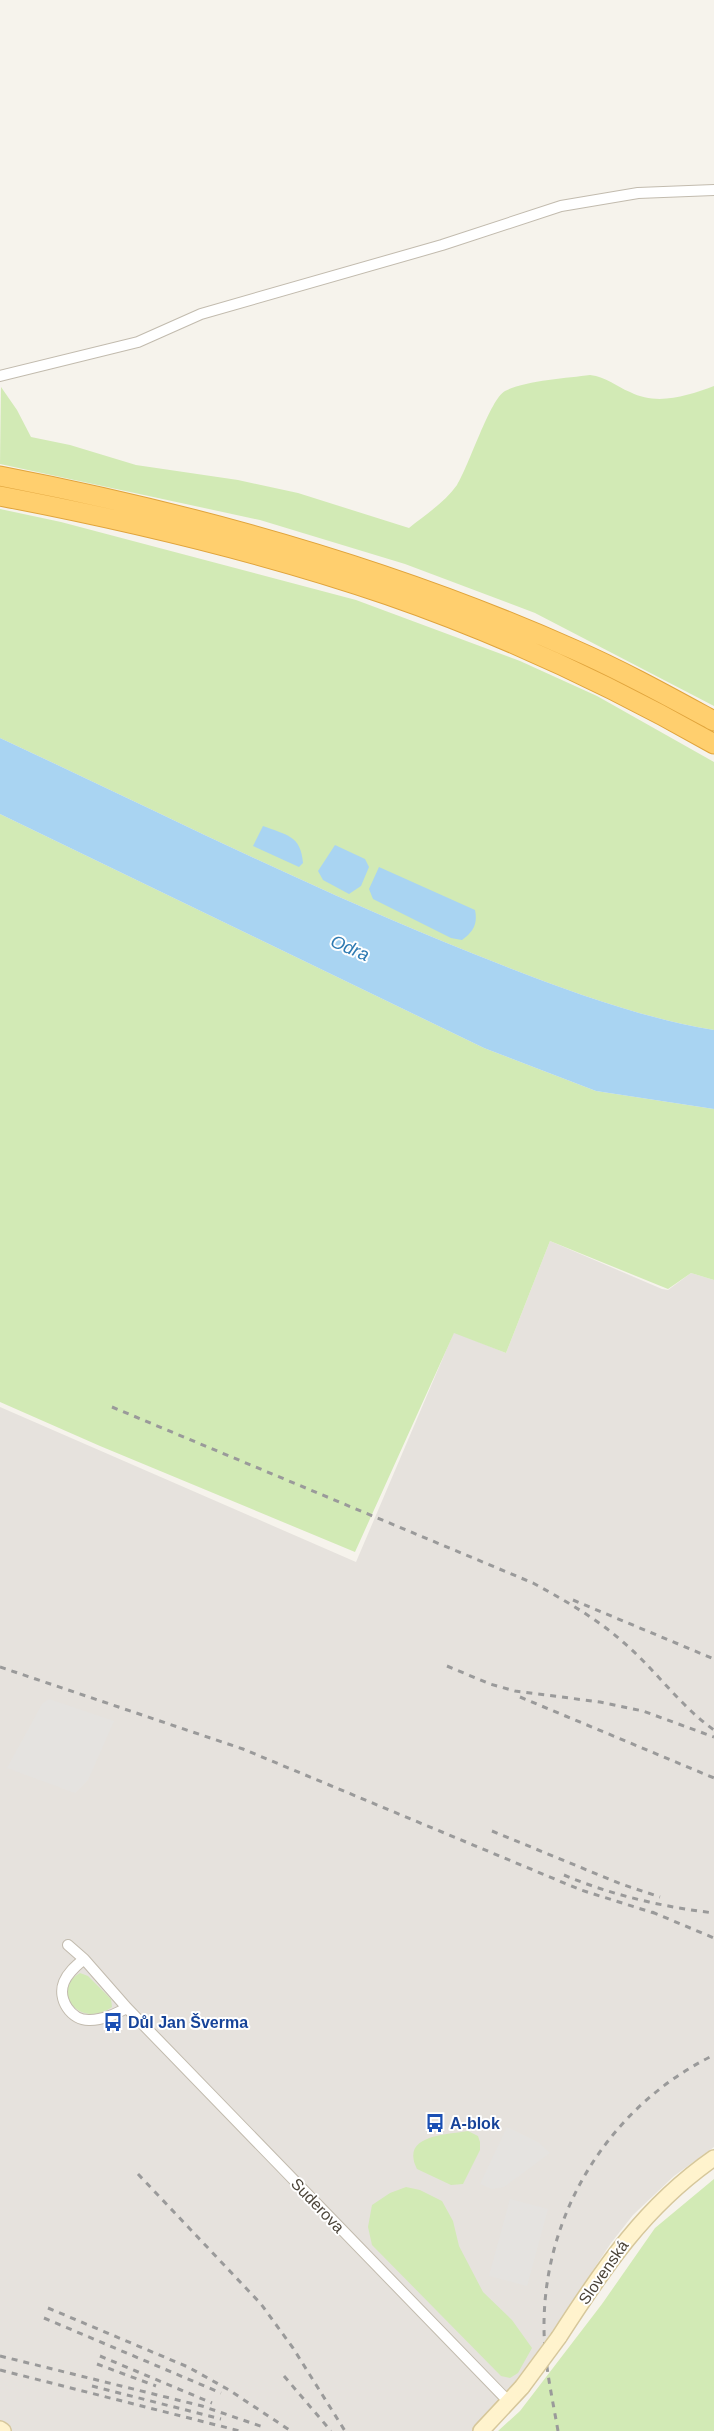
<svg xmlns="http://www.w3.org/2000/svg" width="714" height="2431" font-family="Helvetica,sans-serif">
<rect width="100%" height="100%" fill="#f6f3ec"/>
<!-- industrial -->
<path fill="#e6e2dd" d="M550,1241L662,1289L668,1290L691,1273L714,1280V2147L674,2176L633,2215L611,2243L566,2311L559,2337L481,2431H0V1407L356,1562L454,1332L506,1353Z"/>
<!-- green -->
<path fill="#d2eab5" d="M590,375C607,377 615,386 630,392C657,406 687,396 714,386V706L535,613L405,564L260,520L0,464L1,387L17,410L31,437L70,445L136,465L238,480L298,493L409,528C425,515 445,502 457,485C469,466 490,399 505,391C523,381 568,378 590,375Z
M0,509L61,522L356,600L520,661L597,696L714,762V1030C635,1017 549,984 474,954C313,890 157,811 0,738Z
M0,814L484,1048L596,1091L714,1109V1280L691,1273L668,1289L550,1241L506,1353L454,1333L355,1552L100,1446L0,1402Z
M80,1973L88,1976L111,1999L112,2007C80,2030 49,1990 80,1973Z
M468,2131L478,2136L480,2142V2150L463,2184L451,2185L417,2169C400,2135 445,2135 468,2131Z
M714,2179V2431H498L520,2411L602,2304L655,2228Z
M406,2187L420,2190L442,2201L453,2221L459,2246L483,2292L512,2320L532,2348L518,2373L510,2378L501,2376L372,2245L368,2227L372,2205L390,2193Z"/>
<!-- parking -->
<path fill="#e5e3e0" d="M49,1699L114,1721L88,1780L75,1793L7,1768L42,1704Z
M507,2127L539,2143L550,2153L504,2187L492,2189L480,2184Z
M510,2199L548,2209L527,2286L489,2276Z"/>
<!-- water -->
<path fill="#a9d4f2" d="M0,738C157,811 313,890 474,954C549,984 635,1017 714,1030V1109L596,1091L484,1048L0,814Z
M263,826C286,835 301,835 303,863L299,867L253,846Z
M335,845L365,859L369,867L361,886L349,894L323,880L318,871Z
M379,867L475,910C478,924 473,932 462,940L451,938L373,899L369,889Z"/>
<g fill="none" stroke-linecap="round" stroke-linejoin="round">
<!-- street casing -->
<g stroke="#c2bbae" stroke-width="12">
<path id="street" d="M0,376L138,342L201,314L442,245L561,206L638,193L714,190
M68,1945L84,1959
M127,2008C115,2014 103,2020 90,2020C71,2021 57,1999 64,1982C68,1972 77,1965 84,1959L127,2008L509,2402"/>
</g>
<!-- secondary casing -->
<g stroke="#d6c79b" stroke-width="18">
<path id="secondary" d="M559,2337C604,2267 645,2206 714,2158
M0,2429L3,2431
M481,2431L522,2387"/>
</g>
<!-- highway casing -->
<g stroke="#e0a43c" stroke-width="21">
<path id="highway" d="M0,476C197,514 391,568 575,650C623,671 668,696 714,721
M0,496C131,521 262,552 388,595C501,634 610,685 714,744"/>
</g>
<!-- street -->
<use href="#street" stroke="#fff" stroke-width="10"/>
<!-- secondary -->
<use href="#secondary" stroke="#fff3cd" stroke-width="15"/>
<!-- highway -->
<use href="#highway" stroke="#ffcf6e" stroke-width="19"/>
<!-- rail -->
<path stroke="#9a9a9a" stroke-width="3" stroke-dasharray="6 6" stroke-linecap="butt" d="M112,1407L533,1583C564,1600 596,1618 623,1642C655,1669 679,1705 714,1730
M573,1600L714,1659
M447,1666L490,1684L515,1691L600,1702L643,1711L714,1737
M0,1667L243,1749L581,1890L657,1914
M520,1697L714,1778
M492,1831L621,1884L660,1897
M564,1875C611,1895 663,1907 714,1913
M652,1912L714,1938
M138,2174L261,2304L293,2348L345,2431
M48,2308L188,2367L229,2390L291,2431
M44,2318L221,2393
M0,2356L202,2406L266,2428
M100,2356L212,2403
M97,2364L156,2386
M0,2370L240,2431
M284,2376L331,2431
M92,2386L221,2419
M558,2431C552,2396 544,2362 544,2326C544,2211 611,2105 714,2055"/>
<!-- secondary-bridge casing -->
<g stroke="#d6c79b" stroke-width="18" stroke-linecap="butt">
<path id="secondary-bridge" d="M522,2387L559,2337"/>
</g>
<!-- secondary-bridge -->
<use href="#secondary-bridge" stroke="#fff3cd" stroke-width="15"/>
</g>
<!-- icons -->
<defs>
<g id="bus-bare" transform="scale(1.5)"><path d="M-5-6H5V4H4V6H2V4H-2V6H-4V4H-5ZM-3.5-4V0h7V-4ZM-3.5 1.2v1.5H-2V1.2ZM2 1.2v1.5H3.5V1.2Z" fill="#1a4fb4" stroke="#fff" stroke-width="2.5" paint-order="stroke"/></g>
</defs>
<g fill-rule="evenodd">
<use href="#bus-bare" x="113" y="2022"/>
<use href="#bus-bare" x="435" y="2123"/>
</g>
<g text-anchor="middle" stroke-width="4" stroke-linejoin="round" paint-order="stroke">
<!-- transit labels -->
<g font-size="16" font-weight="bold" fill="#164399" stroke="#fff" text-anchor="start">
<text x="128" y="2028">Důl Jan Šverma</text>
<text x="450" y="2129">A-blok</text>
</g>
<!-- street labels -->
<g font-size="16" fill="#4b4439" stroke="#fff">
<text transform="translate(318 2205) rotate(46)" y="6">Suderova</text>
<text transform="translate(603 2272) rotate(-55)" y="6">Slovenská</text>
</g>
<!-- water labels -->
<g font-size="18" font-style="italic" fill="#2e7ab2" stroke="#fff">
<text transform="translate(350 948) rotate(23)" y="6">Odra</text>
</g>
</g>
</svg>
